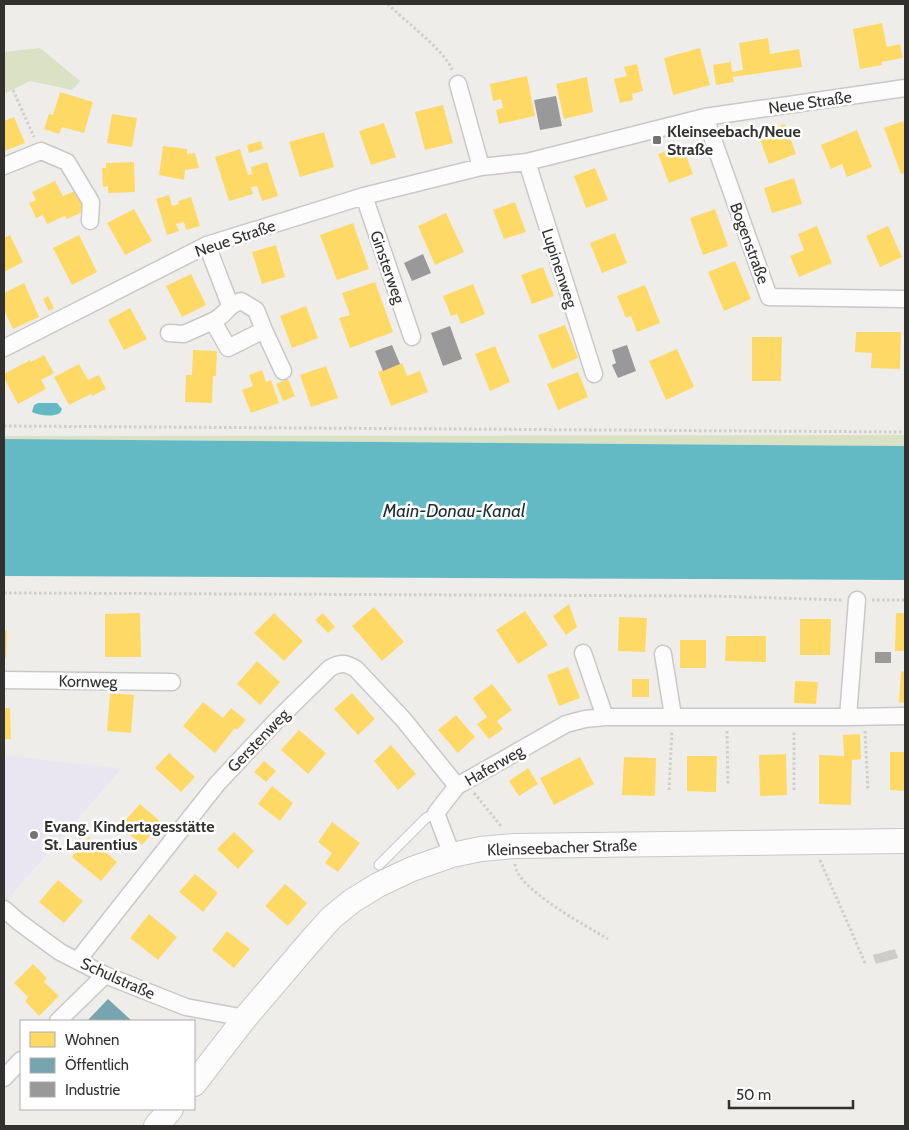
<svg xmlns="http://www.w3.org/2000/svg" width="909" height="1130" font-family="Cabin,sans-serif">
<rect width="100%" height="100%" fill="#efedea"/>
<!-- education -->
<path fill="#eae6f1" d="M4,755L121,769L5,902L4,900Z"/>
<!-- green -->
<path fill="#dae1c4" d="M40,48L80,81L72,90L30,81L4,94V52Z
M905,435V446L4,439V436Z"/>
<!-- water -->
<path fill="#64bac4" d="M38,403H57L62,409L60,413C53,417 40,416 32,412L34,405Z
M4,439L905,446V580L4,576Z"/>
<!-- homes -->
<path fill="#ffd966" d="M882,23L887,47L900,44L903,58L881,62L882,65L860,69L853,29Z
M768,38L770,54L799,49L802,67L733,77L734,82L716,85L713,65L731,62L732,72L743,70L739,43Z
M700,48L710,85L673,95L664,58Z
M637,64L643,91L632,94L633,100L620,103L614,79L627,76L624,67Z
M527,76L535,116L499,124L496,110L503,108L501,99L493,101L490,84Z
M587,77L593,112L564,119L556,84Z
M60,92L93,102L84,133L62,127L59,134L44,129L49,114L53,115Z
M443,105L453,143L425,150L415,112Z
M112,114L137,118L132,147L107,143Z
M14,117L25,143L4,151V121Z
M903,121L905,126V173L901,174L884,128Z
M384,123L396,157L371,165L359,131Z
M785,124L796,154L769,164L758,134Z
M857,130L872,167L847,177L842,164L831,169L821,145Z
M324,132L334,167L300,177L289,142Z
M261,141L263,149L249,153L247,145Z
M682,145L693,174L669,183L658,154Z
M163,146L187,149V154L195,153L199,168L185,170L184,180L159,175Z
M240,149L248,175L252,174L251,167L267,162L278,196L262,201L257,186L251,187L253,194L229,201L215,157Z
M134,162L135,192L108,193V186L103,187L102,168H106V163Z
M595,168L608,200L586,208L574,176Z
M794,178L802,204L772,213L764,188Z
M55,181L63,196L77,190L87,210L67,219L65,216L47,224L43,215L36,218L29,203L36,200L32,192Z
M169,195L172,206L179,204L178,201L191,197L200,226L186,230L184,222L176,224L179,231L167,235L156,199Z
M515,202L526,232L504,239L493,210Z
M134,209L152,241L125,255L107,223Z
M715,209L728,246L703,255L690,218Z
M446,213L464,252L435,265L418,226Z
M353,223L369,269L337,280L320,235Z
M817,226L832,263L799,277L790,256L804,250L798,234Z
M888,226L902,257L880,267L866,236Z
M615,233L627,263L602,273L590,243Z
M10,235L23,262L4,272V238Z
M79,235L97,272L72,285L53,248Z
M276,245L285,277L262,284L252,252Z
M735,261L751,299L724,311L708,272Z
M543,267L554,296L532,304L521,275Z
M191,274L206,305L182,317L166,286Z
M375,282L393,332L350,348L339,318L350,315L342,293Z
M24,283L39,317L13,329L4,310V293Z
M473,284L485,314L461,324L457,314L451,316L443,296Z
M645,285L660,323L637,332L631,316L626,318L617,296Z
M48,296L54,308L49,311L43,299Z
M306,306L318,338L292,348L280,316Z
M130,308L147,339L124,350L108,320Z
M565,325L578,358L552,369L538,335Z
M856,332H901L900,369L871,368L872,353L855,352Z
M752,337H782L781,381H752Z
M495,346L510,382L490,391L475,354Z
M677,349L694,387L666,400L649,361Z
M193,350L217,351L216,376H213L212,403L185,402L186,375H192Z
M44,355L54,373L41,380L46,389L18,404L4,378V374L30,360L31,362Z
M402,363L407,376L420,371L428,392L391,406L378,372Z
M79,364L88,380L99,375L106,389L92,396L91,394L69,405L54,377Z
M326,366L338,398L311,407L300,375Z
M262,370L266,382L271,380L279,403L251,413L242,390L253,386L249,375Z
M578,372L588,397L558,410L547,384Z
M288,379L295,396L283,401L276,384Z
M569,604L577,627L566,635L553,616Z
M374,607L404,642L382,661L352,626Z
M525,611L548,645L518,664L496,630Z
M140,613L141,657H105V614Z
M274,613L303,641L284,661L254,633Z
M323,613L335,627L328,633L315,620Z
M896,613H905V651H895Z
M619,617L647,618L645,652L618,651Z
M800,619H831L830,655H800Z
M4,630L7,631L6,658H4Z
M726,636H766V662L725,661Z
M680,640H706V668H680Z
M257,661L280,682L260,705L237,684Z
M568,667L580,698L559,706L547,675Z
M901,671L905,672V703L899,702Z
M632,679H649V697H632Z
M795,681L818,682L816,704L794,703Z
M492,684L512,710L497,721L503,729L489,739L477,724L487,717L473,698Z
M110,693L134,695L131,733L107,731Z
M352,693L375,719L358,735L334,709Z
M203,702L223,718L231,708L246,720L237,730L235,728L215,753L183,726Z
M4,708H10L11,739H4Z
M456,715L475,737L458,753L438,730Z
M299,730L326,753L308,774L281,750Z
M860,734L861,759L852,760L851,805L819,804V755L844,756L843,735Z
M391,745L416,774L398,790L374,761Z
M890,752H905V791L890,790Z
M169,753L195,777L181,792L155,768Z
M786,754L787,795L760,796L759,755Z
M687,756H717L716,792L687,791Z
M580,757L594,784L554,805L540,778Z
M624,757L656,758L655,796L622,795Z
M264,761L276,771L266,782L254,772Z
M528,768L538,784L519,796L509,781Z
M272,786L293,803L280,821L258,804Z
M140,804L161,822L142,845L120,826Z
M332,822L360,843L338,872L325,863L332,853L318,842Z
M234,832L254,851L238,869L217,849Z
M88,837L117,862L101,881L72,857Z
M195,874L218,893L203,912L179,892Z
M58,880L83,901L64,923L39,902Z
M285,884L307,903L288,926L265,906Z
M149,914L177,937L158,960L130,938Z
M227,931L250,949L234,968L212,950Z
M33,964L47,978L44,982L59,996L39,1016L25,1001L28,997L14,983Z"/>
<!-- public -->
<path fill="#76a5af" d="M108,999L132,1021H87Z"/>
<!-- industry -->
<path fill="#999" d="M556,96L562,126L540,130L534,100Z
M423,254L431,273L412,281L404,263Z
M450,326L462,359L443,366L431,333Z
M392,345L400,364L383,371L375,351Z
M627,345L636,371L618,378L612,365L616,363L612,350Z
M875,652H891V663H875Z"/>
<!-- building -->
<path fill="#cdccca" d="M895,949L898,958L876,964L873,955Z"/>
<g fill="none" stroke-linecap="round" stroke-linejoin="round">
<!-- lane casing -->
<g stroke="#cac8c6" stroke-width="11">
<path id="lane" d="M379,865L426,818L436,813"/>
</g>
<!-- street casing -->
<g stroke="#cac8c6" stroke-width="19">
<path id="street" d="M458,84L481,167
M705,117L769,297L905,299
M527,162L594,374
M4,166L41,151L67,162L91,202L90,221
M364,196L412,337
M207,245L230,305
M241,301L256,310L264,330L228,348L213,321C228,314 224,307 241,301Z
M264,330L283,371
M169,333L184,334L213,321
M4,348L207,245L364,196L481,167L527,162L705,117L905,88
M583,653L605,717
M663,654L673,716
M4,680L172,682
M848,717L905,716
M452,855L436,813L457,786L566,724L585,719L605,717H848L857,600
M4,909L19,922L60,952L105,975L186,1007L245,1018
M78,960L217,784L275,722L330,668C341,662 346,663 356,669L403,719L457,786
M58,1021L105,975
M4,1078L21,1060"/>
</g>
<!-- secondary casing -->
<g stroke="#cac8c6" stroke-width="26">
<path id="secondary" d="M194,1084L245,1018L308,944L331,918L352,901L378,885L412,869L452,855L481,849L514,846L905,841
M156,1126L171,1109"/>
</g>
<!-- path -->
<path stroke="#cfcece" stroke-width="3" stroke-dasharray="2.5 2.5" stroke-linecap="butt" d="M388,4C404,21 445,50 452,70
M13,90L34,137
M4,426L905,432
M4,593L711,596L843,600
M872,600H905
M727,731L728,786
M865,731L868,791
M669,790L672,731
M794,790V731
M474,793L501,826
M820,860L866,965
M515,864C516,889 587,926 608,939"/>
<!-- lane -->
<use href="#lane" stroke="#fdfcfc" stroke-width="9"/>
<!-- street -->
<use href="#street" stroke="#fdfcfc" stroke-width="16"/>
<!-- secondary -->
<use href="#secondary" stroke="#fdfcfc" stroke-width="24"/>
</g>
<!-- markers -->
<g fill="#747371" stroke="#fff" stroke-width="2">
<rect x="652" y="135" width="10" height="10" rx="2.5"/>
<circle cx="34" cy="835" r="5"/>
</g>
<g text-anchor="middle" stroke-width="5" stroke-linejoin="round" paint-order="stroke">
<!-- street labels -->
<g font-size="16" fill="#323130" stroke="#fff">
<text transform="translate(810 102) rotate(-8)" y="6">Neue Straße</text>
<text transform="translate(235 238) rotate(-19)" y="6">Neue Straße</text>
<text transform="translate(750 243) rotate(70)" y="6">Bogenstraße</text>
<text transform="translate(388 267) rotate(71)" y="6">Ginsterweg</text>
<text transform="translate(560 268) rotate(72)" y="6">Lupinenweg</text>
<text transform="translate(88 681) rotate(1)" y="6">Kornweg</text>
<text transform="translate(258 740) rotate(-46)" y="6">Gerstenweg</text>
<text transform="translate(494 765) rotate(-30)" y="6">Haferweg</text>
<text transform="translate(562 847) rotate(-2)" y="6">Kleinseebacher Straße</text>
<text transform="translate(118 978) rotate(24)" y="6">Schulstraße</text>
</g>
<!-- poi labels -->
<g font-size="16" font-weight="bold" fill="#323130" stroke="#fff" text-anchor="start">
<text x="667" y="137">Kleinseebach/Neue<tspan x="667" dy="18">Straße</tspan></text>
<text x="44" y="832">Evang. Kindertagesstätte<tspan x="44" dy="18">St. Laurentius</tspan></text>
</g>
<!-- water labels -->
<g font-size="18" font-style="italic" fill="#1a2e31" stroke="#fff">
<text x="454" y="517">Main-Donau-Kanal</text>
</g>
</g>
<!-- border -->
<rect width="909" height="1130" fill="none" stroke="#323130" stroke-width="10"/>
<!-- legend -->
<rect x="20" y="1020" width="175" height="90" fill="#ffffff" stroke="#adadac"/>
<rect x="30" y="1032" width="25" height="15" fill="#ffd966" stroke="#adadac"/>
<text x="65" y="1045" font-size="15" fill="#323130">Wohnen</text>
<rect x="30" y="1058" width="25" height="15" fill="#76a5af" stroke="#adadac"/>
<text x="65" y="1070" font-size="15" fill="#323130">Öffentlich</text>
<rect x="30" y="1082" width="25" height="15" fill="#999999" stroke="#adadac"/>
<text x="65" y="1095" font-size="15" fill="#323130">Industrie</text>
<!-- scale -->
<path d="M729 1100v8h124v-8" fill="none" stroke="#323130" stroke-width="2.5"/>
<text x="736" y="1100" font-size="15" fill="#323130" stroke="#ffffff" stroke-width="4" paint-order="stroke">50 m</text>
</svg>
